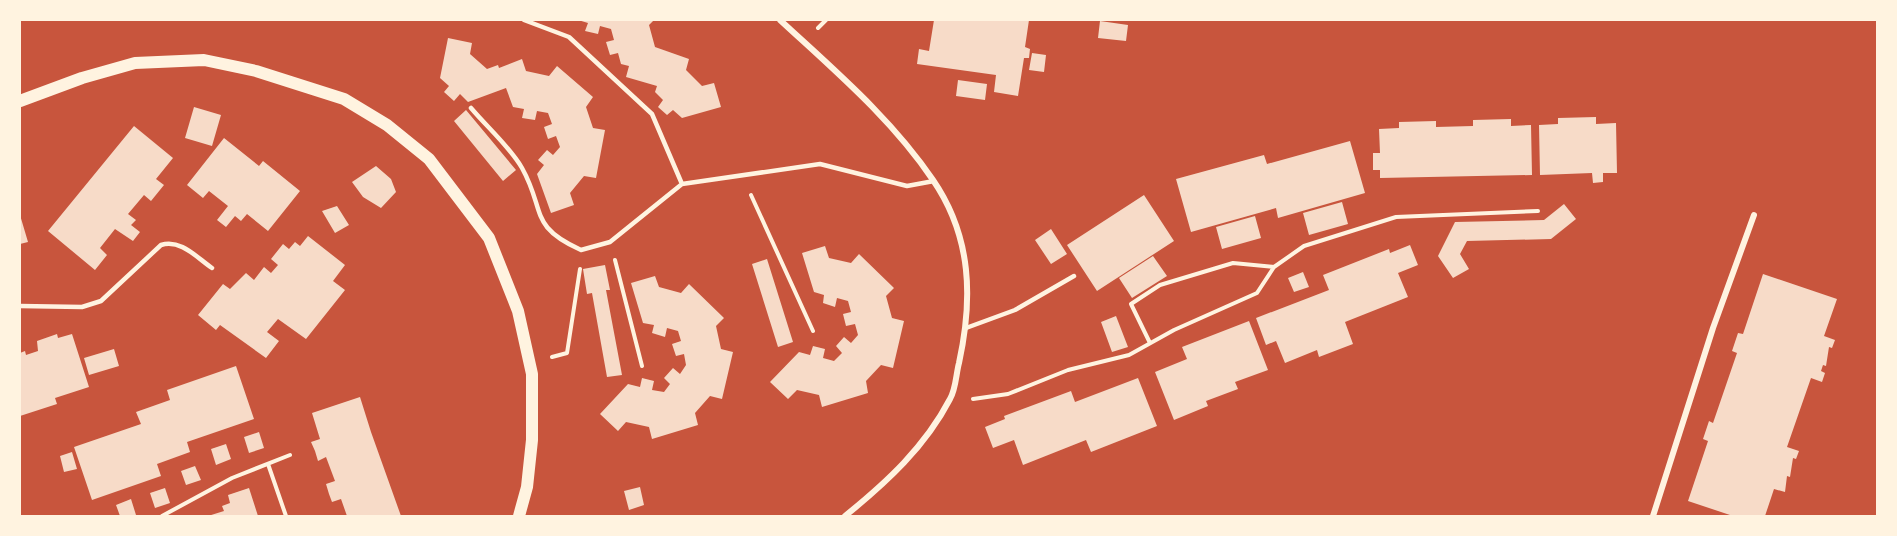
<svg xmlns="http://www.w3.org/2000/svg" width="1897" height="536" font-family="'Asap Condensed',sans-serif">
<rect width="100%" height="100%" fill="#c8553d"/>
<!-- building -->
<path fill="#f7dbc8" d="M578,20H654L649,25L655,47L689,59L686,70L702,86L714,83L721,107L682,118L673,110L667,115L658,107L663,100L655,92L657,86L626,77L629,66L621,64L618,53L610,55L606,42L614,40L611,29L600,26L598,34L585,31L588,23Z
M934,20H1029L1025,47L1030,49L1029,58H1024L1018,96L994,92L996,75L917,64L919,49L929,51Z
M1100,21L1128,25L1126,41L1098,38Z
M448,38L472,43L470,54L487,69L498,65L499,68L522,59L526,71L549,76L557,66L593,97L586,107L593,128L605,130L596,178L584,176L570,193L574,205L551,213L537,174L544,165L538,160L547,150L553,155L560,147L556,136L548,139L544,127L552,124L548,113L537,111L535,120L522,118L524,109L513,107L506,88L468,102L460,94L454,101L444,92L449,86L440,78Z
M1032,53L1046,55L1044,72L1029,70Z
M958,80L987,84L985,100L956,96Z
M194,107L221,115L212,146L185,138Z
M466,110L516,170L503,181L454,121Z
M1596,117V124L1616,123L1617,173H1603V182L1593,183L1592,173L1540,175L1539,125L1558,124V118Z
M1511,119V126L1531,125L1532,175L1380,178V170H1373V153H1380L1379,129L1399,128V122L1436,121V127L1473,126V120Z
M134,126L173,158L156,179L164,185L151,201L144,195L128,214L136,220L131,225L140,232L133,241L115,229L100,248L107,255L95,270L48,231Z
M224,138L259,166L263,161L300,191L268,231L247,214L241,221L235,216L226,227L217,220L228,206L209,191L203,198L187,185Z
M1350,141L1365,193L1278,218L1276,208L1191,232L1176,179L1264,155L1267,164Z
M376,166L391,179L396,192L381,208L363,197L352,182Z
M1144,195L1174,241L1097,291L1067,245Z
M1342,202L1348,224L1309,235L1303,213Z
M1564,204L1576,219L1551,239L1467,241L1460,254L1469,269L1453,278L1438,256L1455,222L1544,220Z
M337,206L349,225L335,233L322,211Z
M20,215L28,242L20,244Z
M1255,216L1261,238L1222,249L1216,227Z
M1051,229L1067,254L1051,264L1035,240Z
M308,236L345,265L333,281L345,290L306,339L278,319L267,332L279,341L266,358L220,325L216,330L198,315L223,284L230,289L246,273L254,280L264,267L271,273L278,265L271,259L283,244L289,249L295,242L300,246Z
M1410,245L1418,265L1398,273L1408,297L1345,322L1353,344L1319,357L1317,350L1285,363L1276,341L1266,345L1256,318L1329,290L1323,275L1389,249L1390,253Z
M825,246L829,258L851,263L859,254L894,288L886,296L892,318L904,321L893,368L881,365L866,381L868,393L822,407L819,395L797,390L788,399L770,382L799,352L810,355L813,346L825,349L823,358L834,361L842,353L836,346L844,337L851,343L858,335L855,324L846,326L843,314L851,312L848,301L837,298L835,307L823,303L824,295L814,292L802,253Z
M1153,256L1167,276L1132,298L1119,278Z
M767,259L793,342L778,347L752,264Z
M605,265L610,290H606L622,375L607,377L592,293L587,294L583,269Z
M1303,272L1309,287L1294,292L1288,278Z
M1763,274L1837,299L1824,336L1835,340L1832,348L1829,347L1826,366L1823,365L1821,371L1825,373L1822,382L1811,378L1787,447L1799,451L1796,459L1793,458L1790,477L1787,476L1785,492L1774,489L1765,516H1733L1688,501L1708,441L1703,439L1709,421L1713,423L1737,353L1732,351L1738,333L1743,334Z
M655,276L659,287L681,293L689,284L724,318L716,326L721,349L733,352L722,399L710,396L695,413L698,425L652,439L649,427L626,422L618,431L600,414L628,384L640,387L642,378L654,381L652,390L664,392L670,384L664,378L673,368L680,374L686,365L684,354L676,356L672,344L681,341L678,331L667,328L665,337L652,333L654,325L643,323L631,283Z
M1116,316L1128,347L1112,352L1101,322Z
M1249,321L1268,370L1235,382L1238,389L1206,401L1208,406L1174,420L1155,372L1187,359L1182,347Z
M57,334L58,338L72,334L89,387L55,398L57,404L20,416V353L25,351L26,355L38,351L37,341Z
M114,349L119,366L89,375L84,358Z
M236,366L254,419L187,442L190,452L157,464L161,476L92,500L74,447L141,424L136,412L170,400L167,390Z
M1138,378L1157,426L1091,452L1086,440L1023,465L1014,440L993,448L985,427L1005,419L1004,416L1071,391L1075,402Z
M360,397L371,432L401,516H347L341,499L332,502L329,494L326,484L335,481L326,457L318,461L315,451L311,442L320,439L312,413Z
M259,432L264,448L249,453L244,437Z
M226,444L231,459L216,465L211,449Z
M72,452L77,469L64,472L60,456Z
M195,466L201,480L186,485L181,471Z
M640,487L644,505L629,510L624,491Z
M165,488L170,503L155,508L150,493Z
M249,488L258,516H208L224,511L222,506L230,503L228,495Z
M131,499L136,515L120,516L116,505Z"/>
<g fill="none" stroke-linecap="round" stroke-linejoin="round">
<!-- path -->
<path stroke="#fff3e0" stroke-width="4" d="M818,28L826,20
M751,195L813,331
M615,260L642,366
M1150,343L1131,304L1160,285L1233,263L1274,267
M552,357L567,353L580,269
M973,399L1008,394L1068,370L1129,355L1174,330L1257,293L1274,267L1304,246L1396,217L1538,211
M268,464L286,516
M162,516L232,478L290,455"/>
<!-- service -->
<path stroke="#fff3e0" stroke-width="4.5" d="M524,20L569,37L652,114L682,184L820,164L907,186L934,181
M471,108C487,127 510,147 522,168C546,211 528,226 581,250L610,242L682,184
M20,306L82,307L101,301L161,245C181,239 196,257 212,268
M966,328L1015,310L1074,276"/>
<!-- minor -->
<path stroke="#fff3e0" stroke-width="6" d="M780,20C834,70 891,118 933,180C972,237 973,299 959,363C956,374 956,389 950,399C925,447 887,482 845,516
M1653,516L1713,328L1754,215"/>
<!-- secondary -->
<path stroke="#fff3e0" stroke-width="12" d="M20,101L82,78L135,63L204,60L256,71L344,99L387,125L429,159L489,238L518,311L532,374V440L527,487L519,516"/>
</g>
<!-- border -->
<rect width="1897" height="536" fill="none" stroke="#fff3e0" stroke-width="42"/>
</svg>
